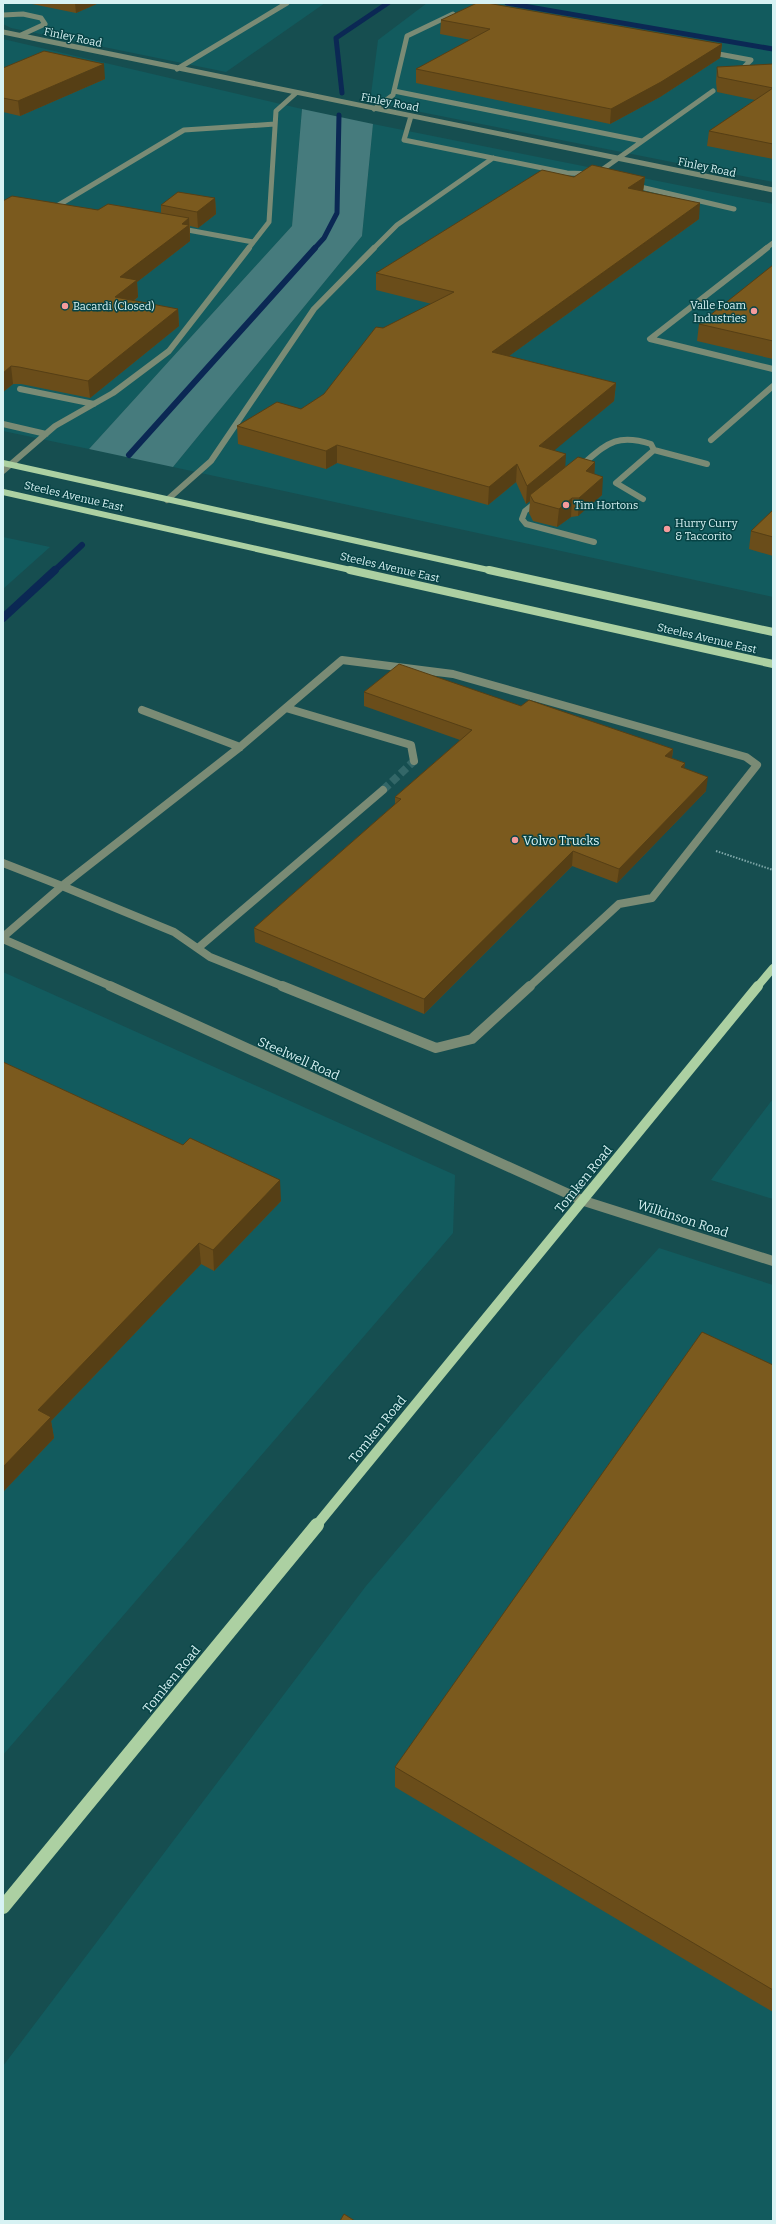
<svg xmlns="http://www.w3.org/2000/svg" width="776" height="2224" font-family="Bitter,serif">
<rect width="100%" height="100%" fill="#164e50"/>
<!-- built -->
<path fill="#125b5e" d="M3,3H325L226,72L11,28L3,24Z
M427,3H773V182L370,102L378,40Z
M3,39L302,109L292,226L89,449L3,431Z
M373,124L773,204V597L173,467L362,236Z
M3,537L50,547L3,589Z
M3,972L455,1175L453,1233L3,1755Z
M773,1099V1199L711,1180Z
M659,1248L773,1285V2221H3V2066L366,1586L577,1338Z"/>
<!-- green -->
<path fill="#467b7d" d="M302,109L373,124L362,236L173,467L89,449L292,226Z"/>
<g fill="none" stroke-linecap="round" stroke-linejoin="round">
<!-- stream-far2 -->
<path stroke="#0b2854" stroke-width="5" d="M507,3L773,49
M342,93L336,38L388,3
M314,249L324,238L337,213L339,115"/>
<!-- stream-far1 -->
<path stroke="#0b2854" stroke-width="6" d="M129,455L315,248
M54,571L82,545"/>
<!-- stream -->
<path stroke="#0b2854" stroke-width="8" d="M3,618L55,570"/>
<!-- minor-tunnel -->
<path stroke="#336768" stroke-width="8" stroke-dasharray="8 4" stroke-linecap="butt" d="M383,790L414,761"/>
<!-- path -->
<path stroke="#7ea7a8" stroke-width="2" stroke-dasharray="1.5 1.5" stroke-linecap="butt" d="M716,851L773,870"/>
<!-- minor-far3 -->
<path stroke="#7a8b75" stroke-width="5" d="M3,15L23,14L41,18L45,24L21,35
M3,32L773,190
M708,52L751,60L736,75
M177,69L287,3
M394,91L642,141
M374,109L393,95L407,36L453,14
M411,116L404,140L567,173L596,174L713,91
M632,185L734,209
M57,206L184,130L275,124
M177,228L253,242
M248,249L269,222L276,111L296,93
M373,249L397,225L493,158
M765,249L773,243"/>
<!-- minor-far2 -->
<path stroke="#7a8b75" stroke-width="6" d="M767,248L650,339L773,369
M20,389L94,404
M3,424L46,434
M711,440L773,386
M654,450L707,464
M578,468C605,446 614,432 651,444L654,450L616,483L643,499
M3,471L55,426L113,393L169,351L249,248
M540,499L525,511L522,519L526,524L594,542
M167,500L211,461L314,309L374,248"/>
<!-- minor-far1 -->
<path stroke="#7a8b75" stroke-width="8" d="M286,708L411,745L414,761
M142,710L240,747
M3,863L62,886
M62,886L174,932L210,957L285,987
M62,886L240,747L342,660L453,674L746,757L757,765L652,898L619,904L529,987
M3,937L62,886
M3,939L113,987
M198,948L383,790"/>
<!-- minor -->
<path stroke="#7a8b75" stroke-width="10" d="M110,986L584,1201L773,1261
M282,986L436,1048L472,1039L530,986"/>
<!-- major-far3 -->
<path stroke="#acd0a2" stroke-width="6" d="M3,463L493,571
M3,492L355,571"/>
<!-- major-far2 -->
<path stroke="#acd0a2" stroke-width="8" d="M350,570L773,664
M489,570L773,632
M757,987L773,968"/>
<!-- major-far1 -->
<path stroke="#acd0a2" stroke-width="10" d="M316,1526L758,986"/>
<!-- major -->
<path stroke="#acd0a2" stroke-width="14" d="M3,1907L317,1525"/>
</g>
<!-- wall -->
<path fill="#6a4d1a" d="M27,3H99L76,13Z
M441,20L722,44L720,58L660,97L610,124L416,83V69L471,40L440,34Z
M773,64V159L707,146L709,131L755,100L717,92L716,82L717,67Z
M3,68L105,79L20,116L3,112Z
M574,177H645L643,191L699,219L509,356L616,383L614,401L554,450L566,467L595,462L594,474L602,495L578,516L571,517L557,527L533,521L529,513L530,501L526,504L516,482L488,505L337,463L326,469L238,444L237,426L301,409L324,394L383,328L432,304L376,290V273Z
M215,198L216,214L198,228L190,226V241L137,282L138,297L134,301L178,309L179,326L90,398L21,384H13L3,392V201L98,210L161,213V205Z
M773,265V359L697,341L699,324Z
M773,510V556L749,549L751,531Z
M364,692L521,706L673,749L672,758L685,763L684,768L706,791L617,883L572,866L424,1014L255,942L254,928L395,804V797L460,740L364,706Z
M3,1062L281,1201L214,1271L201,1264L51,1421L54,1438L3,1492Z
M773,1365V2012L395,1787V1767Z"/>
<!-- shaded-wall -->
<path fill="#563f15" d="M75,3H99L76,13Z
M722,44L720,58L660,97L610,124L611,109Z
M104,64L105,79L20,116L18,101Z
M645,177L643,192L628,188Z
M215,198L216,214L198,228L197,212Z
M700,203L699,219L491,369L492,352Z
M189,218L190,241L137,282L138,297L116,314L115,297L120,277Z
M178,309L179,326L90,398L88,381Z
M11,366L13,384L3,392V373Z
M616,383L614,401L538,464L539,446Z
M337,445V463L326,469V451Z
M566,454L565,472L530,495V501L526,504L527,486Z
M595,462L594,481L586,471Z
M517,464L516,482L488,505L489,487Z
M603,477L602,495L578,516L579,498Z
M572,498L571,517L557,527L559,509Z
M673,749L671,764L665,756Z
M685,763L683,777L681,767Z
M708,777L706,791L617,883L619,869Z
M573,851L572,866L424,1014V999Z
M280,1180L281,1201L214,1271L213,1250Z
M199,1243L201,1264L51,1421L54,1438L3,1492V1467L38,1410Z"/>
<!-- building -->
<path fill="#7b5a1e" stroke="#563f15" d="M477,3H487L722,44L661,82L611,109L416,69L490,29L441,20Z
M44,51L104,64L18,101L3,98V68Z
M773,64V144L709,131L773,88L718,77L717,67Z
M592,165L645,177L628,188L700,203L492,352L616,383L539,446L566,454L527,486L517,464L489,487L337,445L326,451L237,426L277,402L301,409L324,394L376,327L383,328L454,292L376,273L542,170L574,177Z
M178,192L215,198L197,212L161,205Z
M12,196L98,210L108,204L189,218L182,224L189,225L120,277L137,280L115,297L178,309L88,381L19,367L11,366L3,373V201Z
M773,265V341L699,324Z
M578,457L595,462L586,471L603,477L579,498H572L559,509L534,502L530,495Z
M773,510V537L751,531Z
M399,664L521,706L529,700L673,749L665,756L685,763L681,767L708,777L619,869L573,851L424,999L254,928L401,799L395,797L472,730L364,692Z
M3,1062L183,1145L190,1138L280,1180L213,1250L199,1243L38,1410L51,1417L3,1467Z
M702,1332L773,1365V1990L395,1767Z
M344,2214L355,2221H340Z"/>
<!-- markers -->
<g fill="#f59b9c" stroke="#074345" stroke-width="1.5">
<circle cx="65" cy="306" r="4"/>
<circle cx="754" cy="311" r="4"/>
<circle cx="566" cy="505" r="4"/>
<circle cx="667" cy="529" r="4"/>
<circle cx="515" cy="840" r="4"/>
</g>
<g text-anchor="middle" stroke-width="3" stroke-linejoin="round" paint-order="stroke">
<!-- far-street labels -->
<g font-size="11" fill="#d7f2f3" stroke="#074345">
<text transform="translate(73 37) rotate(12)" y="4">Finley Road</text>
<text transform="translate(390 102) rotate(11)" y="4">Finley Road</text>
<text transform="translate(707 167) rotate(12)" y="4">Finley Road</text>
<text transform="translate(74 496) rotate(13)" y="4">Steeles Avenue East</text>
<text transform="translate(390 567) rotate(13)" y="4">Steeles Avenue East</text>
<text transform="translate(707 638) rotate(13)" y="4">Steeles Avenue East</text>
</g>
<!-- far-poi labels -->
<g font-size="11" fill="#d7f2f3" stroke="#074345" text-anchor="start">
<text x="746" y="309" text-anchor="end">Valle Foam<tspan x="746" dy="13">Industries</tspan></text>
<text x="73" y="310">Bacardi (Closed)</text>
<text x="574" y="509">Tim Hortons</text>
<text x="675" y="527">Hurry Curry<tspan x="675" dy="13">&amp; Taccorito</tspan></text>
</g>
<!-- poi labels -->
<g font-size="13" fill="#d7f2f3" stroke="#074345" text-anchor="start">
<text x="523" y="845">Volvo Trucks</text>
</g>
<!-- street labels -->
<g font-size="13" fill="#d7f2f3" stroke="#074345">
<text transform="translate(299 1058) rotate(24)" y="5">Steelwell Road</text>
<text transform="translate(583 1179) rotate(-51)" y="5">Tomken Road</text>
<text transform="translate(683 1218) rotate(18)" y="5">Wilkinson Road</text>
<text transform="translate(377 1429) rotate(-51)" y="5">Tomken Road</text>
<text transform="translate(171 1679) rotate(-51)" y="5">Tomken Road</text>
</g>
</g>
<!-- border -->
<rect width="776" height="2224" fill="none" stroke="#d7f2f3" stroke-width="8"/>
</svg>
